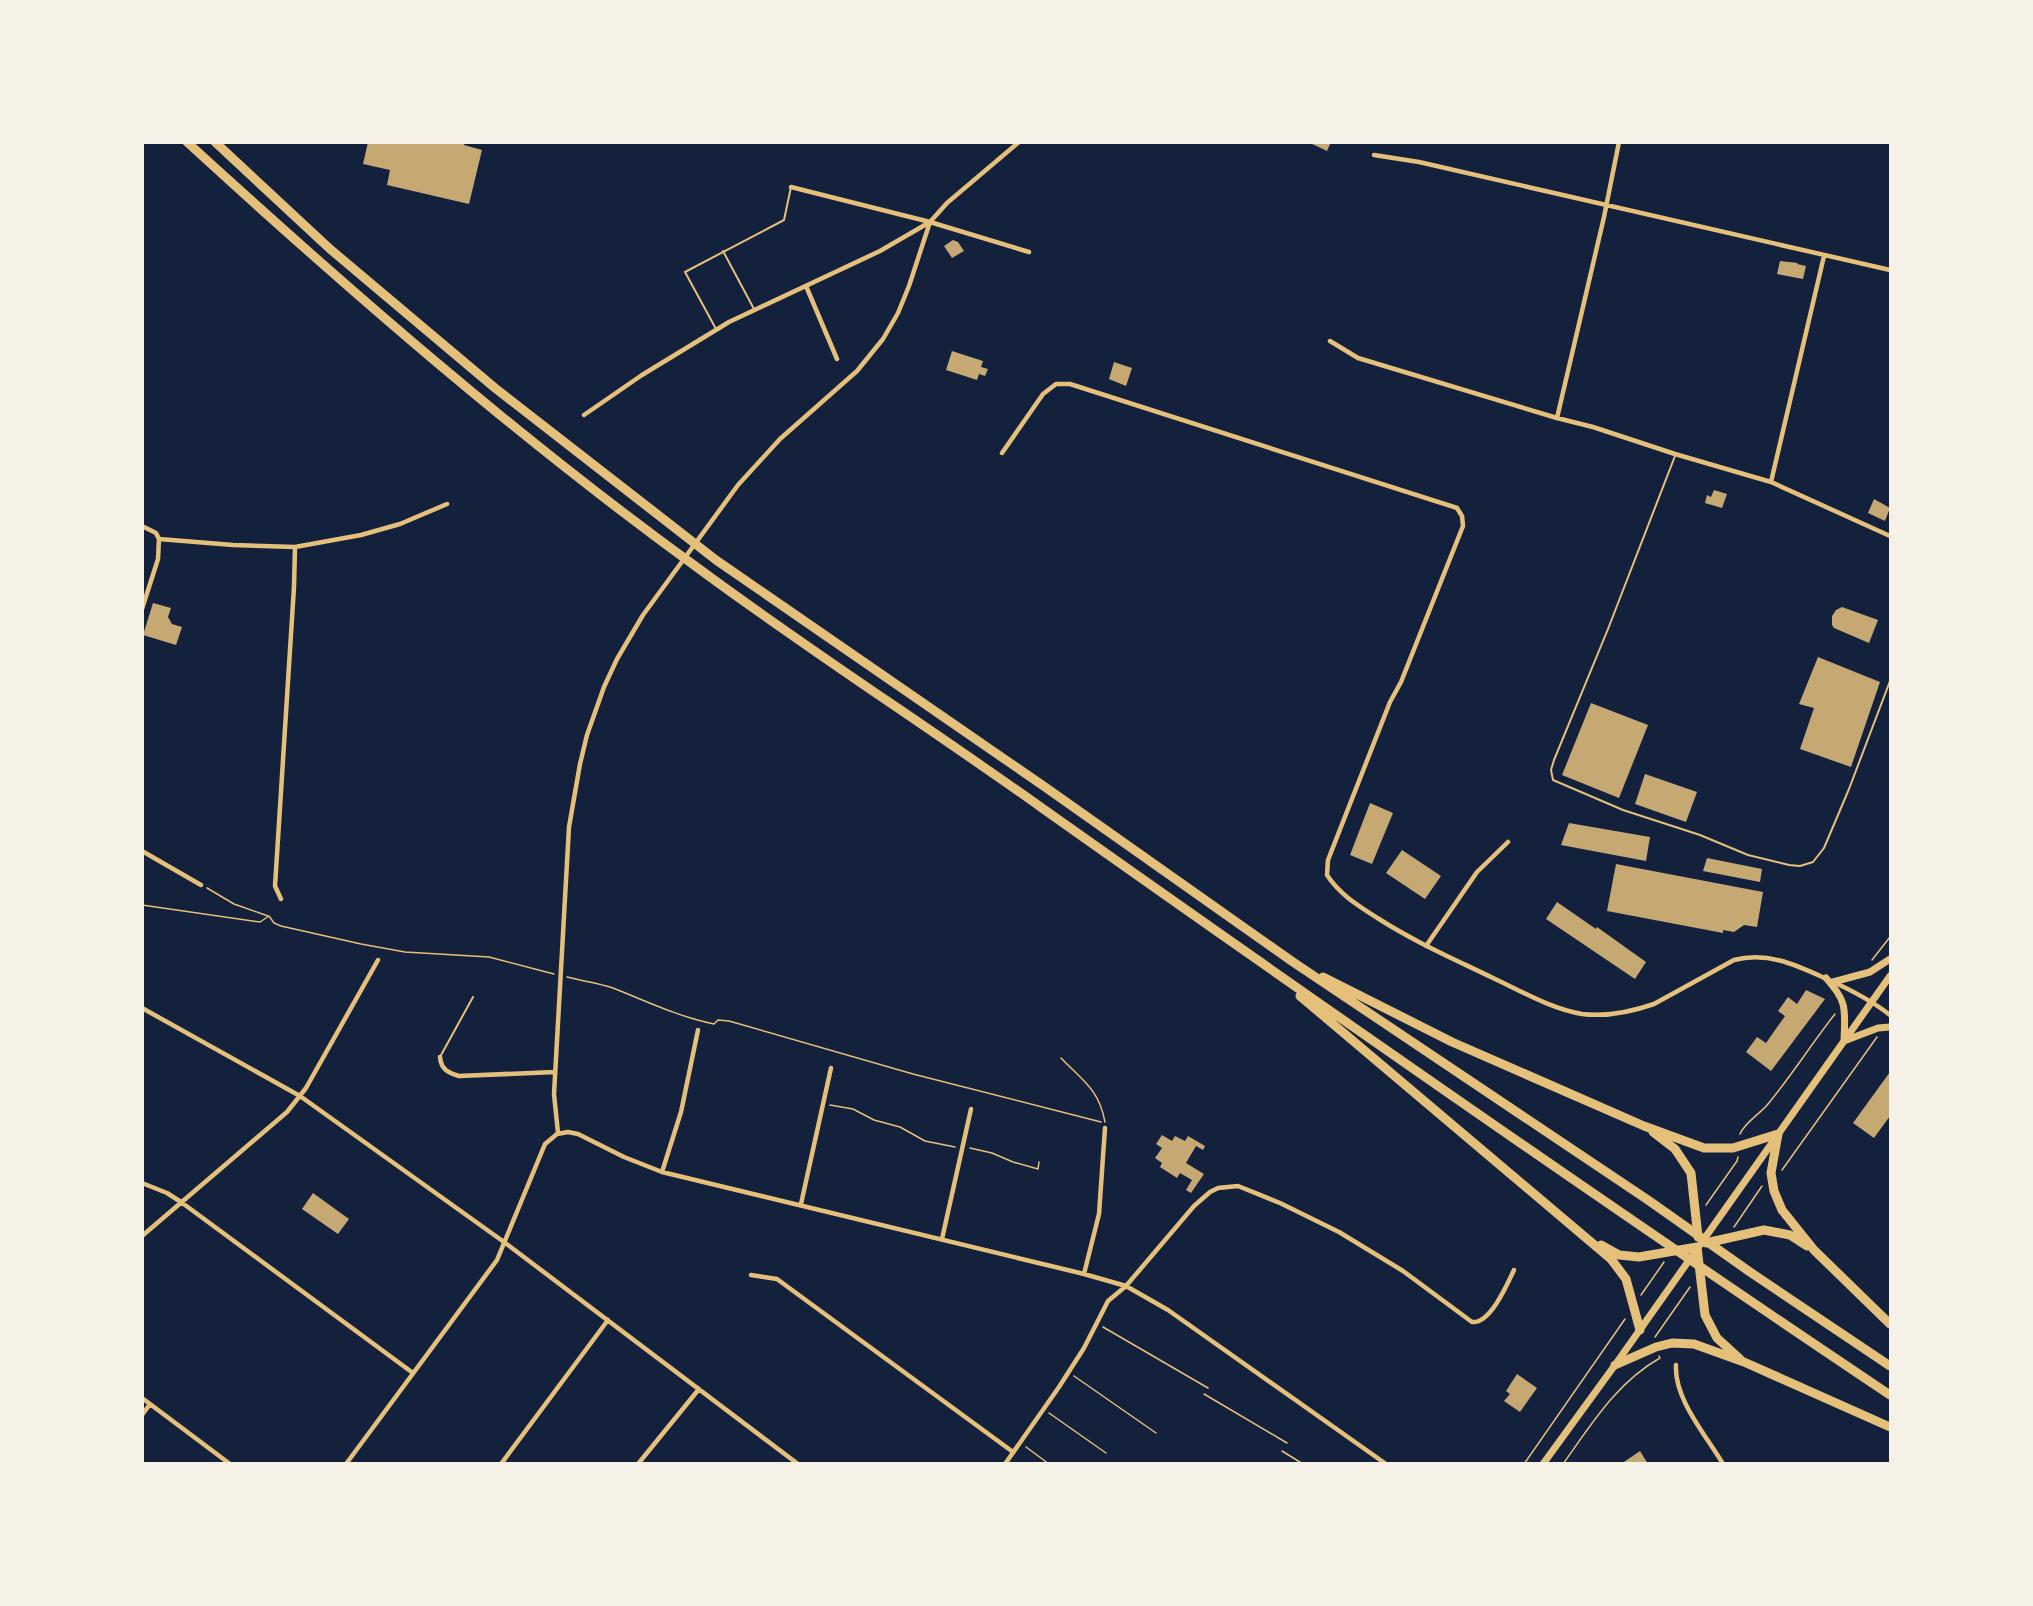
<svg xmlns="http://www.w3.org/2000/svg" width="2033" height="1606" font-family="Jost,sans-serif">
<rect width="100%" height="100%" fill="#14213d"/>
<!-- building -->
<path fill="#c6a872" d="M368,142H465L464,145L482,150L469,204L387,185L390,170L363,164Z
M1308,142H1331L1327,151Z
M953,240L958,242L964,251L952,258L944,246Z
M1780,261L1798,263L1797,264L1806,266L1803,279L1777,274Z
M952,351L983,361L981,367L988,369L985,376L979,374L977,380L946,370Z
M1114,362L1132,368L1126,386L1109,379Z
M1714,490L1727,494L1722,508L1705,503L1707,495L1711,497Z
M1874,499L1890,508L1885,521L1868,513Z
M153,603L171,608L168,617L172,624L182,627L176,645L143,635Z
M1842,607L1878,620L1869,643L1834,628L1832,625V616L1836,610Z
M1818,657L1880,682L1851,767L1800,749L1814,708L1799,704Z
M1591,703L1648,725L1619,798L1562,775Z
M1645,774L1697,792L1686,822L1635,804Z
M1370,803L1393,813L1372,864L1350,855Z
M1569,823L1650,837L1646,861L1561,845Z
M1402,850L1441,876L1425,899L1386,873Z
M1707,858L1762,869L1760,882L1703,871Z
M1616,864L1763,892L1757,927L1744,925L1734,932L1723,930V933L1607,911Z
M1557,902L1596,929L1597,927L1646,962L1635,979L1546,919Z
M1806,990L1825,999L1771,1071L1746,1052L1757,1037L1766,1043L1785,1016L1778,1011L1788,997L1797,1004Z
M1890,1072V1116L1874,1138L1853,1123Z
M1162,1135L1172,1141L1175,1136L1185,1141L1188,1136L1205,1146L1203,1150L1196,1146L1186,1163L1204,1174L1191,1193L1186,1190L1192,1180L1180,1173L1177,1178L1160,1167L1162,1163L1155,1158L1162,1148L1156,1144Z
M313,1193L349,1219L338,1234L302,1209Z
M1517,1374L1537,1388L1520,1412L1504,1401L1510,1394L1506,1391Z
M1640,1451L1648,1464H1621Z"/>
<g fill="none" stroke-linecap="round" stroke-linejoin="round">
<!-- path -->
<path stroke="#e5c07b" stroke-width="1.5" d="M207,888L234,904L268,916
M142,905L260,922L269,916L274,923L281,926L361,944L405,952L489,957L554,974
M1872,960L1890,937
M567,977C582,981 599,983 613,988C646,1001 679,1017 714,1024L718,1020L729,1021L913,1074L1101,1122
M1061,1058C1082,1080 1099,1089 1105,1122
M830,1105L853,1109L874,1120L900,1127L925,1141L955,1147
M1740,1134C1745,1122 1760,1114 1768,1104C1792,1075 1812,1043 1835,1014
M970,1148L992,1153L1013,1162L1038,1169L1039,1162
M1782,1170L1877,1037
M1706,1205L1737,1161L1738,1157
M1734,1227L1762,1186
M1641,1295L1664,1262
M1103,1327L1208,1388
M1655,1337L1690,1287
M1074,1376L1156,1433
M1204,1394L1287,1443
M1049,1413L1106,1453
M1026,1447L1049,1464
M1282,1451L1303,1464
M1524,1464L1625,1319
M1563,1464C1591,1425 1617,1382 1660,1358L1659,1356"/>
<!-- service -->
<path stroke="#e5c07b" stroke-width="2" d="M723,251L754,309
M716,329L685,272L784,220L791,187
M1675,456L1608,629L1554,760L1551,770L1553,780L1623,810L1700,835L1748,855L1789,865L1800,866L1813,862L1824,848L1849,789L1890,681
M440,1057L473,997"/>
<!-- minor -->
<path stroke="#e5c07b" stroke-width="4.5" d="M1374,155L1419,162L1890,270
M791,187L930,222L1029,252
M806,286L837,359
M1330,341L1358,358L1557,418L1593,427L1675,454L1771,482L1890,536
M584,415L642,375L729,322L880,251L930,222L947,203L1019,142
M1557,418L1604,217L1619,142
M1002,453L1043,394L1056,384H1070L1457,508L1462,516L1463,526L1401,682L1390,702L1328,860L1327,875C1340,895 1359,906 1379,919C1415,942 1454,959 1493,978C1521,991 1551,1009 1582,1014C1607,1017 1631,1012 1654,1004L1734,960C1769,951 1798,966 1829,980C1851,990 1871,1000 1890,1015
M1771,482L1824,256
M142,526L156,533L159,539
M159,539L233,545L295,547L361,535L400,524L447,504
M142,609L158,559L159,539
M142,851L201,885
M281,899L275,886L294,587L295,547
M1426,946L1477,872L1508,842
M142,1008L300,1096L504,1242L798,1464
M440,1057C441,1070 449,1073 459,1076L555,1072
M558,1133L554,1094L569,827L580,764L587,735L604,687L617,659L643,615L738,485L780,439L857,371L883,339L898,313L909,286L930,222
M662,1172L681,1112L698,1030
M142,1183L167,1193L181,1202L413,1373
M801,1204L831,1068
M142,1236L287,1112L306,1088L378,960
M942,1239L971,1109
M1084,1274L1099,1214L1105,1128
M751,1275L777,1279L1013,1452
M1676,1365C1674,1399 1706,1435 1723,1464
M142,1398L230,1464
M142,1415L150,1404
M346,1464L497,1260L545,1144L557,1134L568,1132L578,1134L624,1157L662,1172L1084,1274L1126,1286L1168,1310L1386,1464
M501,1464L608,1320
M638,1464L699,1389
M1005,1464L1059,1387L1084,1348L1108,1301L1126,1286L1194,1206L1210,1192L1218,1188L1238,1186L1280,1203L1339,1232L1403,1271L1472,1322C1490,1324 1507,1285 1514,1270"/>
<!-- secondary -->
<path stroke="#e5c07b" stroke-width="7" d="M1826,978C1848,1002 1845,1010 1844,1041
M1833,982L1870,972L1890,959
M1844,1041L1878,1028L1890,1027
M1543,1464L1615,1365L1890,976"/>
<!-- motorway -->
<path stroke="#e5c07b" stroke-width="9" d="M187,142C352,293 521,440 702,571C813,653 930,728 1042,808C1323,1007 1605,1204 1890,1395
M215,142L330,249L495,388L716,560L1045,787L1293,962L1648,1200L1750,1272L1890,1366
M1323,977L1452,1042L1644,1126L1704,1148H1733L1778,1134L1771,1173L1774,1191L1782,1210L1814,1250L1890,1324
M1300,996L1611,1259L1626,1279L1640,1330
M1653,1132L1675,1149L1691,1173L1698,1237
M1706,1243L1764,1230L1790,1235L1807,1246
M1601,1245L1619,1255L1639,1257L1697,1247L1705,1315L1717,1338L1740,1359
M1615,1365L1656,1347L1672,1343L1694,1344L1744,1362L1890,1427"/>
</g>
<!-- border -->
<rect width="2033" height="1606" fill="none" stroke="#f6f1e7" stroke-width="288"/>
</svg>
